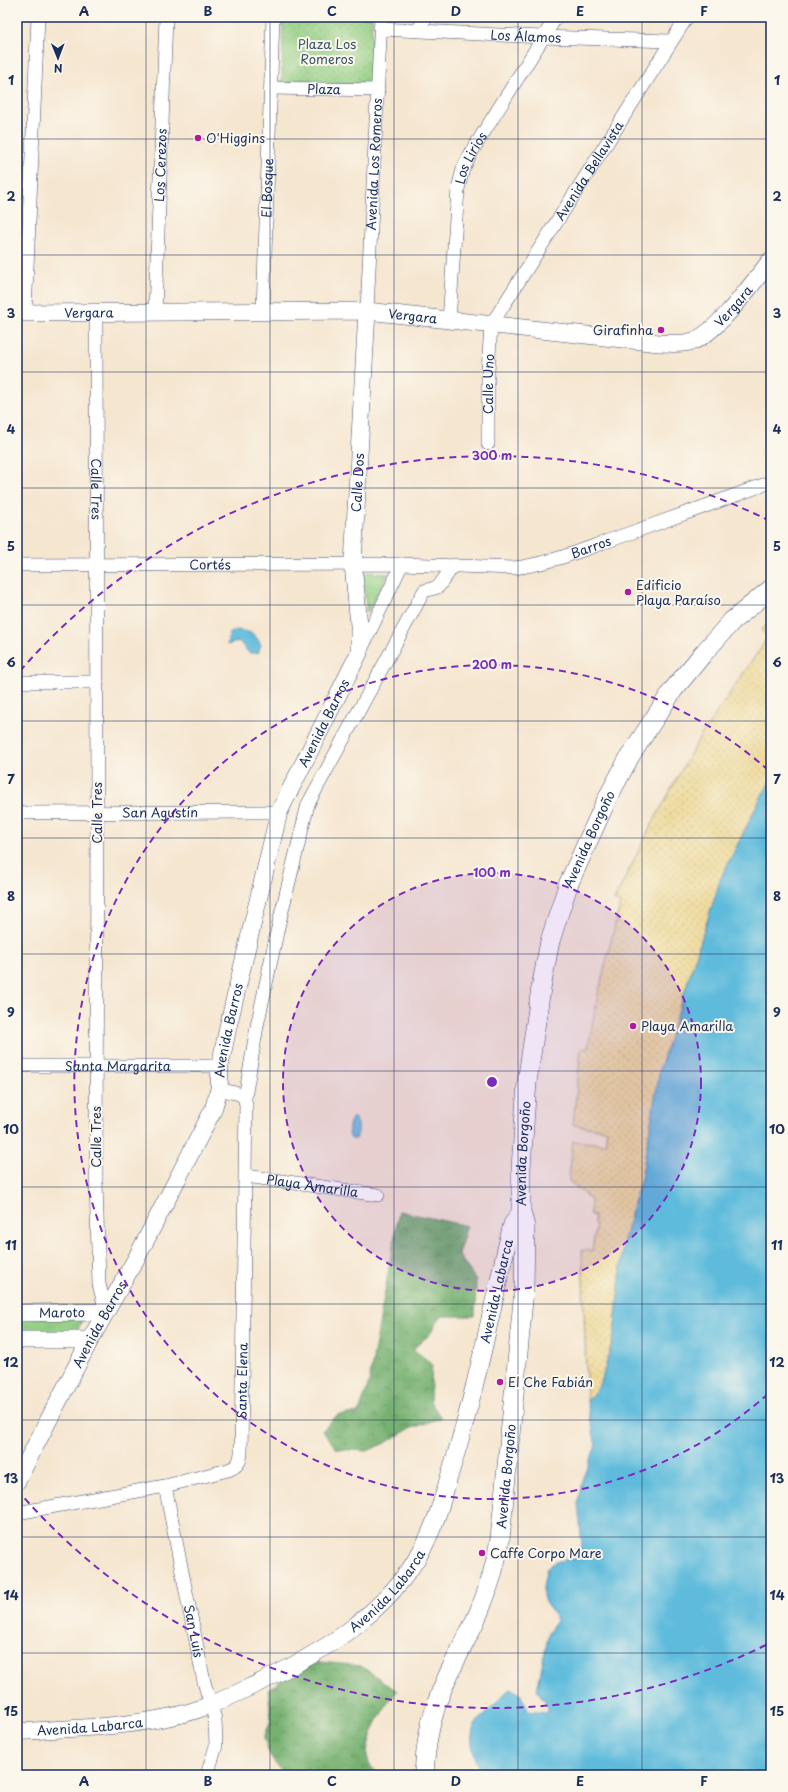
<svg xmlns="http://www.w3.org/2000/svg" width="788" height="1792" font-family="'Playpen Sans',sans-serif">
<defs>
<pattern id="grass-tufts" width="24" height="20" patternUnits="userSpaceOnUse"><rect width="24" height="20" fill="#93ce82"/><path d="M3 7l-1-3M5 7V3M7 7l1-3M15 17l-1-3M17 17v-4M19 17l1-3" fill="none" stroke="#7eb173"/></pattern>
<pattern id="forest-crowns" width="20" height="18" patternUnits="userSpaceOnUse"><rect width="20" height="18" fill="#76b170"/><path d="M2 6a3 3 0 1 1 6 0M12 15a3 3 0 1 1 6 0" fill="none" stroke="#60905f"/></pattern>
<pattern id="sand-dots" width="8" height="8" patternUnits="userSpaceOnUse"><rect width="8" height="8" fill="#eeda9e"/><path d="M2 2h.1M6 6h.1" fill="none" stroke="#ccbb8a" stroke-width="1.8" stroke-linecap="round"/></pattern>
<pattern id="park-dots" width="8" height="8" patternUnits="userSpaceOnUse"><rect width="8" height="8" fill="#93ce82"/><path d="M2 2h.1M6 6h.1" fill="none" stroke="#7eb173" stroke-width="1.8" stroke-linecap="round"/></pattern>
</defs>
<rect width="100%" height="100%" fill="#fbf7ec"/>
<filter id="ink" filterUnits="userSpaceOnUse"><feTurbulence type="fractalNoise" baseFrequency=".025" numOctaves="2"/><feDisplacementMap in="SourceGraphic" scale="8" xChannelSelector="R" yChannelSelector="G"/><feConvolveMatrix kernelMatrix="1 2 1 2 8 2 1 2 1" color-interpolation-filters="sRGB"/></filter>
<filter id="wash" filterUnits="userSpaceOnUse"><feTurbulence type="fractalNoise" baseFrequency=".012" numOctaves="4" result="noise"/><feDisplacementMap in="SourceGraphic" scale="16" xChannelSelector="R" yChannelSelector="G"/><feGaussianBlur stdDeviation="0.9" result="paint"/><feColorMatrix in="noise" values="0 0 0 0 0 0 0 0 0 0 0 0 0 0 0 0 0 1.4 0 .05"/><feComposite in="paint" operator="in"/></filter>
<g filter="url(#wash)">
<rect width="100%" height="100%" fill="#f5e6d0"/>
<!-- grass -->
<path fill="url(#grass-tufts)" stroke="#577e70" d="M362,572L388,574L367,613Z
M83,1316L77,1334H17V1317Z"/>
<!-- forest -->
<path fill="url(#forest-crowns)" stroke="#487067" d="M399,1211L467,1226L458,1254L476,1280L475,1316H441L430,1334L413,1349L432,1364L430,1401L441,1418L409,1429L385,1443L367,1451L337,1449L322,1431L337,1415L359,1413L369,1382Z
M320,1662L361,1666L397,1691C385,1703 369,1735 367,1752C366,1756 369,1762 370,1767L380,1775H284L271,1758L264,1738L271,1719L268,1690L289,1675Z"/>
<!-- sand -->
<path fill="url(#sand-dots)" stroke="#84847e" d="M771,621V780L759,801L721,878L660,1068L642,1175L624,1240L614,1335L601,1383L587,1402L582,1250L592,1251L596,1225L594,1224V1215H590L591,1200L569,1181L573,1141L605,1144L607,1130L573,1125L581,1049L588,1048L596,1003L620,904L614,900L651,826L698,740L768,637L761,630Z"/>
<!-- park -->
<path fill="url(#park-dots)" stroke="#577e70" d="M283,17H372L371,85L282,84Z"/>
<!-- water -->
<path fill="#5ebbdc" stroke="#3c759d" d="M236,630C251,632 254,632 261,645L258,653H249L239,641L227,645L229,634Z
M771,780V1775H483C476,1760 466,1739 476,1724C480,1717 489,1712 494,1706C501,1700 503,1692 512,1689L520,1694L529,1711L545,1713L548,1712C549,1703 541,1697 537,1690L549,1632L557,1621C555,1614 549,1609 545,1602C540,1593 545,1578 547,1568C556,1561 563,1559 574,1559L582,1546L578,1502L582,1480L596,1446L587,1402L601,1383L614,1335L624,1240L642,1175L660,1069L721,878L759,801Z
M352,1118H355C360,1125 359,1131 356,1139H351C347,1131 348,1126 352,1118Z"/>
</g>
<g filter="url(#ink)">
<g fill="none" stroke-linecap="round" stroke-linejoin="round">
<!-- minor casing -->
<g stroke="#3c4a6f" stroke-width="14">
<g id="minor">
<path id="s1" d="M381,29L542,37L671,41"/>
<path d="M418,30L426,17"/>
<path id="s2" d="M271,88L378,90"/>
<path id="s3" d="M367,311L381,17"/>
<path id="s4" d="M96,312L97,813L96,1181L99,1284L106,1312"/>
<path id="s5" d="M155,312L166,17"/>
<path id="s6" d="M263,312L273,17"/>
<path d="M25,313L38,17"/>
<path id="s7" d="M449,321L458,189L463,169L472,151L556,17"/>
<path id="s8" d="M488,444V371L491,325L687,17"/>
<path id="s9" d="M17,565L402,564L514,568C547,564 577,552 608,541C662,522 717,502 771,482"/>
<path d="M360,652L402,564"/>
<path d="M17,682H97"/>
<path id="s10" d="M17,813L279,812"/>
<path id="s11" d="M17,1066H220"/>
<path d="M245,1098L257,1026L279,923L308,804L424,591L438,587L454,565"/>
<path id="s12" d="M246,1176L378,1195"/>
<path id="s13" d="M165,1486L204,1682L215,1719L216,1746L207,1775"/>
<path id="s14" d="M17,1513L165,1486L228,1470C237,1467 240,1463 241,1453L246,1104L243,1095L219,1089"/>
</g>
</g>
<!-- tertiary casing -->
<g stroke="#3c4a6f" stroke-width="18">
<g id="tertiary">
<path id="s15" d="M17,313L367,311L659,343C670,343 682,345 693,341C717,333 754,281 771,260"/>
<path id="s16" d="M17,1313L106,1312"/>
<path d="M17,1340H90"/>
<path id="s17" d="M17,1481L90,1340L137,1257L213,1110L219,1089L220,1066L228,1027L279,812L359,653V625L353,564L367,311"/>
<path id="s18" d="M17,1732C68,1728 119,1728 169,1717C197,1712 223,1700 248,1688C317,1656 388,1615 424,1546C437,1521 444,1494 452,1467C477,1387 492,1305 512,1224L521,1211"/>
</g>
</g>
<!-- secondary casing -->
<g stroke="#3c4a6f" stroke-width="20">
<g id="secondary">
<path id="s19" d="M424,1775C425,1753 428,1730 435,1709C445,1675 465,1645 479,1612C489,1588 496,1564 500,1539L524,1290L525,1227L521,1211V1168L527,1082L541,988L550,941L568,885L607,799L630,756L673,690L702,655L732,621L771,589"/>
</g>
</g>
<!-- minor -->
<use href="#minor" stroke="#fff" stroke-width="13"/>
<!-- tertiary -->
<use href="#tertiary" stroke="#fff" stroke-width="17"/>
<!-- secondary -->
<use href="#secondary" stroke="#fff" stroke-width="19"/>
</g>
</g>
<!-- grid -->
<path fill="none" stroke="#1b2f5e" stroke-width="1" stroke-opacity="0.55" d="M146,17V1775M270,17V1775M394,17V1775M518,17V1775M642,17V1775M17,139H771M17,255H771M17,372H771M17,488H771M17,605H771M17,721H771M17,838H771M17,954H771M17,1071H771M17,1187H771M17,1304H771M17,1420H771M17,1537H771M17,1653H771"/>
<!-- distance rings -->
<circle cx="492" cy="1082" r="209" fill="#7b2cbf" fill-opacity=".12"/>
<g fill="none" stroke="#7b2cbf" stroke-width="2" stroke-dasharray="7 5">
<circle cx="492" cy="1082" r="209"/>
<path d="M768 1394A417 417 0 1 1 768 770"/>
<path d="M766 1645A626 626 0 0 1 20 1493M20 671A626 626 0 0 1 766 519"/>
</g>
<!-- markers -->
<g fill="#b5179e" stroke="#fbf7ec" stroke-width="1.5">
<circle cx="198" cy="138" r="4"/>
<circle cx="661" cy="330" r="4"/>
<circle cx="628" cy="592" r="4"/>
<circle cx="633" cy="1026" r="4"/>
<circle cx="500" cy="1382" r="4"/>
<circle cx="482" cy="1553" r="4"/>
</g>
<g text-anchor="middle" stroke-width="4" stroke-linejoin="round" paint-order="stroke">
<!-- street labels -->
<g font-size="13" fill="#1b2f5e" stroke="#fbf7ec">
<text dy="5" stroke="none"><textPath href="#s1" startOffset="145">Los Álamos</textPath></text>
<text dy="5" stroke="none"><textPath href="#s2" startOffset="53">Plaza</textPath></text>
<text dy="5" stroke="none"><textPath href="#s7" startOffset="166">Los Lirios</textPath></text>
<text dy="5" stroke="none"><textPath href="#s3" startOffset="147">Avenida Los Romeros</textPath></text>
<text dy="5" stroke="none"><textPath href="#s5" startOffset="147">Los Cerezos</textPath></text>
<text dy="5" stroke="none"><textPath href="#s8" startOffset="302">Avenida Bellavista</textPath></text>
<text dy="5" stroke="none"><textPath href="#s6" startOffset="124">El Bosque</textPath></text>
<text dy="5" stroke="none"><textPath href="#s15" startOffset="732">Vergara</textPath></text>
<text dy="5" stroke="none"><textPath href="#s15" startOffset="72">Vergara</textPath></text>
<text dy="5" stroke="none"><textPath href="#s15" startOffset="396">Vergara</textPath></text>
<text dy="5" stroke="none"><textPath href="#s8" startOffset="60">Calle Uno</textPath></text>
<text dy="5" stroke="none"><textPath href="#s17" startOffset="1074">Calle Dos</textPath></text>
<text dy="5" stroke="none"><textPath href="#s4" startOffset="177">Calle Tres</textPath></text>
<text dy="5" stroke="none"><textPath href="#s9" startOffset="577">Barros</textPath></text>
<text dy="5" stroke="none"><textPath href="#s9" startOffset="193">Cortés</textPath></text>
<text dy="5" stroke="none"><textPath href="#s17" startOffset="825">Avenida Barros</textPath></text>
<text dy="5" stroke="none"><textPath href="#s10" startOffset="143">San Agustín</textPath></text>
<text transform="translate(97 813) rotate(-90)" y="5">Calle Tres</text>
<text dy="5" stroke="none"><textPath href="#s19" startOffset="961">Avenida Borgoño</textPath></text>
<text dy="5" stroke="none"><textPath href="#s17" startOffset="501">Avenida Barros</textPath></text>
<text dy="5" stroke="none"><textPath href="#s11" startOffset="101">Santa Margarita</textPath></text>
<text transform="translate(96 1137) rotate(-90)" y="5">Calle Tres</text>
<text dy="5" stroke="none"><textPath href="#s19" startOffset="637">Avenida Borgoño</textPath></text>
<text dy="5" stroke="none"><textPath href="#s12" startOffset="67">Playa Amarilla</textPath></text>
<text dy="5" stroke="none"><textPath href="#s18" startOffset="733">Avenida Labarca</textPath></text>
<text dy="5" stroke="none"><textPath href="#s16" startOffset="45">Maroto</textPath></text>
<text dy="5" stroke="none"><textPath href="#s17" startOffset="177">Avenida Barros</textPath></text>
<text dy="5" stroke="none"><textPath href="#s14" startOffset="311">Santa Elena</textPath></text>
<text dy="5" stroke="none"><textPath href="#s19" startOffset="313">Avenida Borgoño</textPath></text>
<text dy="5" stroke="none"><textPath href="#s18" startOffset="409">Avenida Labarca</textPath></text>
<text dy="5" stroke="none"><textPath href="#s13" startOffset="148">San Luis</textPath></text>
<text dy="5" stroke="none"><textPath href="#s18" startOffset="73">Avenida Labarca</textPath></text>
</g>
<!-- park labels -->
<g font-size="13" fill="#395767" stroke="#fbf7ec">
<text x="327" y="49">Plaza Los<tspan x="327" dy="15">Romeros</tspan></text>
</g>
<!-- poi labels -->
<g font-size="13" fill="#1b2f5e" stroke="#fbf7ec" text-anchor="start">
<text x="206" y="143">O'Higgins</text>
<text x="653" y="335" text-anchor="end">Girafinha</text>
<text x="636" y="590">Edificio<tspan x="636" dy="15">Playa Paraíso</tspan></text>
<text x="641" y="1031">Playa Amarilla</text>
<text x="508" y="1387">El Che Fabián</text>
<text x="490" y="1558">Caffe Corpo Mare</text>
</g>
</g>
<circle cx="492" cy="1082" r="6" fill="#7b2cbf" stroke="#fbf7ec" stroke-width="2"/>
<g font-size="12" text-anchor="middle" font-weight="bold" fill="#7b2cbf" stroke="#fbf7ec" stroke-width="4" stroke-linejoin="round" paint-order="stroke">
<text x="492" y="460">300 m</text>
<text x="492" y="669">200 m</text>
<text x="492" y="877">100 m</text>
</g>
<!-- margin -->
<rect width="788" height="1792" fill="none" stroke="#fbf7ec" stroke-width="44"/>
<!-- north arrow -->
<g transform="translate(58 58) rotate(179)" stroke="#fbf7ec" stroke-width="3" paint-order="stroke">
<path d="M0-3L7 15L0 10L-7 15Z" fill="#1b2f5e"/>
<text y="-6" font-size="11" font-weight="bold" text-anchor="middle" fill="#1b2f5e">N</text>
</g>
<rect x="22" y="22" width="744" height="1748" fill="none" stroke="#1b2f5e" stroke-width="1.5"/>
<g font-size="13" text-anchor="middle" font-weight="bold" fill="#1b2f5e">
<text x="84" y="16">A</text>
<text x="208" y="16">B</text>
<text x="332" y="16">C</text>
<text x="456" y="16">D</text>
<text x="580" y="16">E</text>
<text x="704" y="16">F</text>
<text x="11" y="85">1</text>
<text x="777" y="85">1</text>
<text x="11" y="201">2</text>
<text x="777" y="201">2</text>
<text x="11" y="318">3</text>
<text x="777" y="318">3</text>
<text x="11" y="434">4</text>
<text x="777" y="434">4</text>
<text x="11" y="551">5</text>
<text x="777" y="551">5</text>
<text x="11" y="667">6</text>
<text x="777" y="667">6</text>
<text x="11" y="784">7</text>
<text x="777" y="784">7</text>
<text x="11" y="901">8</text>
<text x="777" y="901">8</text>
<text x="11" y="1017">9</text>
<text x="777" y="1017">9</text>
<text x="11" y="1134">10</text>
<text x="777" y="1134">10</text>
<text x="11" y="1250">11</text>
<text x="777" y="1250">11</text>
<text x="11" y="1367">12</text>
<text x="777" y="1367">12</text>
<text x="11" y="1483">13</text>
<text x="777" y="1483">13</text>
<text x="11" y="1600">14</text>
<text x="777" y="1600">14</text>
<text x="11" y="1716">15</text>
<text x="777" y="1716">15</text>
<text x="84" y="1786">A</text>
<text x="208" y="1786">B</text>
<text x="332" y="1786">C</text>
<text x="456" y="1786">D</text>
<text x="580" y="1786">E</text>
<text x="704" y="1786">F</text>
</g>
</svg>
